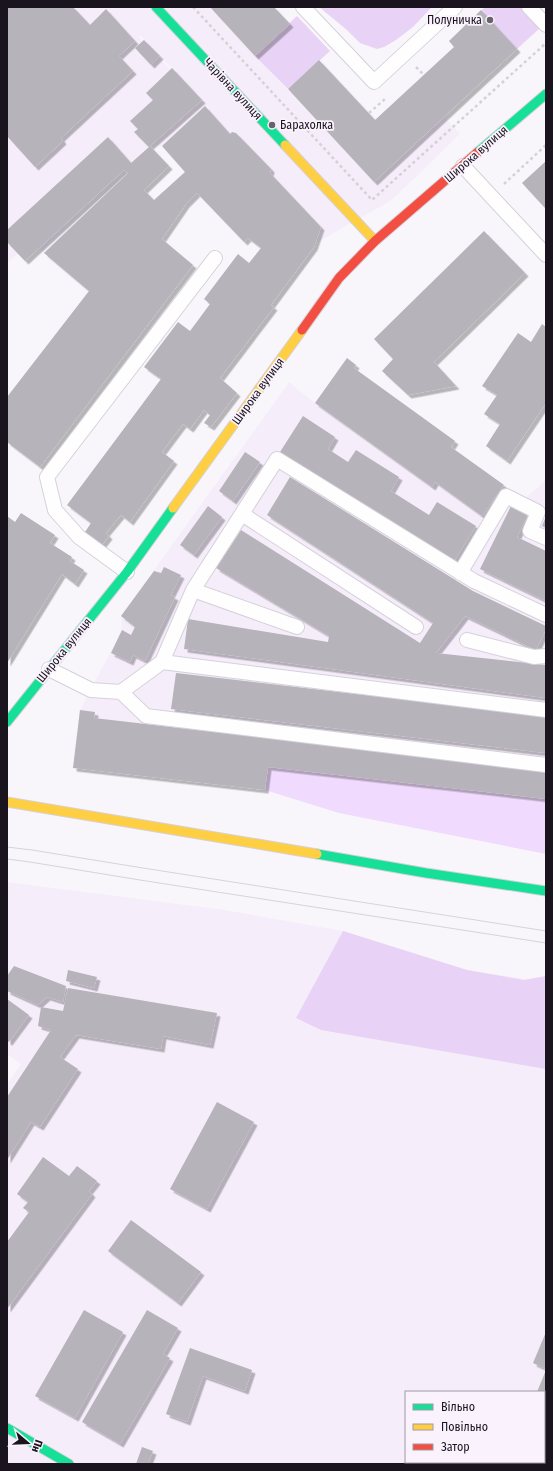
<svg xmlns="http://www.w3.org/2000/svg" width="553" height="1471" font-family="'Fira Sans Condensed',sans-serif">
<defs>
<filter id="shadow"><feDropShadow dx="3.5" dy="3.5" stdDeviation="0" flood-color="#0004"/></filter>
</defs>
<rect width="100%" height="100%" fill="#f9f6fb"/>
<!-- built -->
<path fill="#f6edfb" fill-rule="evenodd" d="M7,7H210L374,182L444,117L460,134L392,200L316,243L321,226L270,173L271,169L236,133L232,132L230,134L205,106L162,146H150L124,169L128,173L44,253L39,248L25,261L18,254L7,263ZM141,36L202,100L204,105L139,37Z
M289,382L315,403L431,486L435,482L482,516L504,485L522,501L546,480V799L268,767L265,790L73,768L80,710L122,630L121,616Z
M7,882L225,910L343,931L467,970L546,982V1464H7V1084L21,1064L7,1054ZM406,1392H544V1462H406Z"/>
<!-- green -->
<path fill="#f0dafd" d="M268,767L546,799V854L339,813L265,790Z"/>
<!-- forest -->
<path fill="#e8d2f6" d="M319,7H432L413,27L396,40L384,47L377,49L360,43L347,30Z
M485,7H521L540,28L517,49L481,11Z
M297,16L330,51L288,89L255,56Z
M343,931L467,970L524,980L546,976V1069L321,1030L296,1018Z
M481,1462H513L515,1464H480Z"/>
<!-- building -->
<path fill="#b7b3ba" filter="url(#shadow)" d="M7,7H73L90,25L106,9L135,41L119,56L133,71L61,138L63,141L35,167L7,136Z
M210,7H274L290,24L255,56Z
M481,10L517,49L374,182L288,89L319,60L375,120L454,47L449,41Z
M144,40L160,56L151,65L135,48Z
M172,68L202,100L150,146L169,166L144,190L154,200L185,172L162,146L205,106L230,134L232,132L236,133L271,169L270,173L321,227L314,247L271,305L274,307L220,378L237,393L211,427L204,423L210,415L204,410L190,429L183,424L162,452L174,461L130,522L121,515L106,533L109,536L102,545L85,532L91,523L67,505L161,379L144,367L178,322L190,331L210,304L204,299L238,254L249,263L261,248L248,238L244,242L197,193L186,204L162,239L193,265L40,467L7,442V397L89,291L44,253L128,173L124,170L25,261L7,242V230L108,137L131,163L149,147L134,132L138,129L130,121L153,100L146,93Z
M546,161V209L522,183Z
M484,231L525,273L434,362L456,386L408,395L382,371L393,359L374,339Z
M542,324L546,327V403L507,461L486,446L500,424L484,414L497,395L482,386L518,333L531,342Z
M347,358L356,365L354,368L455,441L451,447L504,485L482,516L435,482L432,487L315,403Z
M303,416L335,437L328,449L348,462L356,450L399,477L391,491L429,515L437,502L476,526L454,561L280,452Z
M245,452L260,462L233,501L219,491Z
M290,477L473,591L546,626V629L536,650L465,616L436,653L546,665V698L184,649L188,619L328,642L329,636L216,568L241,530L420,643L433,623L267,515Z
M208,506L222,517L194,555L180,545Z
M511,506L528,515L517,537L546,551V601L480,569Z
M21,513L55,535L50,543L72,557L70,561L84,570L75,584L62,574L7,663V516L15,522Z
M546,516V528L542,526Z
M164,567L181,575L171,595L175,597L145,661L133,655L130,662L111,653L122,630L131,635L135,627L121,616L154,571L161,573Z
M176,673L546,716V753L171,709Z
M80,710L95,712L94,718L546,770V799L268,767L265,790L73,768Z
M14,966L66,986L63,1002L47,997L38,1005L7,991V976Z
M68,970L97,977L94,988L66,981Z
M68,988L217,1013L210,1045L163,1036L161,1049L76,1035L60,1057L78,1069L40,1127L31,1122L7,1160V1097L51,1030L38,1026L41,1007L63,1011Z
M7,999L29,1015L9,1042L7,1041Z
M217,1102L254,1122L207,1209L170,1189Z
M43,1157L69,1176L77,1166L97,1181L89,1191L92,1194L7,1309V1242L29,1212L23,1208L28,1202L17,1194Z
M131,1220L201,1272L178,1303L108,1251Z
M84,1310L123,1332L75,1418L35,1396Z
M147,1310L178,1328L163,1354L170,1358L120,1444L82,1422Z
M546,1332V1369L533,1363Z
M190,1348L252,1370L245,1391L203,1376L187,1422L166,1414Z
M546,1370V1464H513L509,1462H544V1392H537Z
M142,1447L153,1451L148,1464H136Z"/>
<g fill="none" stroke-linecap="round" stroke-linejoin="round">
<!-- lane casing -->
<g stroke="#d5d1d9" stroke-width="16">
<path id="lane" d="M303,7L374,82L455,7
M529,7L546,25
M463,166L546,255
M242,514L416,627
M127,572L79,537L55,510L47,477L215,258
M460,573L506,496L538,512L530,531L546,538
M193,590L297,627
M467,640L534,657L546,656
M162,662L193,590L277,459L474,581L546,615
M49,669L91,690L121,692L162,662L546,710
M121,692L146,716L546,765"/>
</g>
<!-- fast casing -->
<g stroke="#d5d1d9" stroke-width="11">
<path id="fast" d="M156,7L285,145
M478,152L546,94
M7,722L127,572L173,508
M317,854L426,873L546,891
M7,1428L69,1464"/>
</g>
<!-- slow casing -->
<g stroke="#d5d1d9" stroke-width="11">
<path id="slow" d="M285,145L375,241
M173,508L302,330
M7,802L317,854"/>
</g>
<!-- jam casing -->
<g stroke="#d5d1d9" stroke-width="11">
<path id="jam" d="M302,330L339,278L375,241L478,152"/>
</g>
<!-- path -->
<path stroke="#d4d2d5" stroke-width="2.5" stroke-dasharray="3 3" stroke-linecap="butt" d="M193,7L372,200L545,44
M416,67L424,75
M369,113L385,99
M504,184L546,145"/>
<!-- lane -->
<use href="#lane" stroke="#fefefe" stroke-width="14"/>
<!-- fast -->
<use href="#fast" stroke="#16e098" stroke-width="9"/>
<!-- slow -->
<use href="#slow" stroke="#ffcf43" stroke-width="9"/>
<!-- jam -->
<use href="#jam" stroke="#f24e42" stroke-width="9"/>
<!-- tram -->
<path stroke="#d5d4d6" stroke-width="1" d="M7,847L32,850L143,868L546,931
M7,859L30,862L140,880L546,943"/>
</g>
<!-- markers -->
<g fill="#68636b" stroke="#faf3fe" stroke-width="1.5">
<circle cx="490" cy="20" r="4"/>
<circle cx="272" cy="125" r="4"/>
</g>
<g text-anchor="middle" stroke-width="3.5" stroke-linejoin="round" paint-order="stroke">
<!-- poi labels -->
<g font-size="12" fill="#1a141e" stroke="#faf3fe" text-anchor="end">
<text x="482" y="24">Полуничка</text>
<text x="280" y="129" text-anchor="start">Барахолка</text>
</g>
<!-- street labels -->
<g font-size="12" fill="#1a141e" stroke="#faf3fe">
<text transform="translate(233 89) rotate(47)" y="4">Чарівна вулиця</text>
<text transform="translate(476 154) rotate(-41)" y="4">Широка вулиця</text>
<text transform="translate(258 391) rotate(-54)" y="4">Широка вулиця</text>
<text transform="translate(64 650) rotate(-51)" y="4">Широка вулиця</text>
</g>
</g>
<!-- border -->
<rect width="553" height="1471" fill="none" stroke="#1a141e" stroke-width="16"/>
<!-- legend -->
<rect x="405" y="1391" width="140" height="72" fill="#faf3fe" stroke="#a09aa4"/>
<rect x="413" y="1404" width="20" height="6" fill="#16e098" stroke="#a09aa4"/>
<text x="441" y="1411" font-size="12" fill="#1a141e">Вільно</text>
<rect x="413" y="1424" width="20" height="6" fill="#ffcf43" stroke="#a09aa4"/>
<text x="441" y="1431" font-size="12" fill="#1a141e">Повільно</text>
<rect x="413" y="1444" width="20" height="6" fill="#f24e42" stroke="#a09aa4"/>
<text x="441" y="1451" font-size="12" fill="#1a141e">Затор</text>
<!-- north arrow -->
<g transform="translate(28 1443) rotate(109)" stroke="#faf3fe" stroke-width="3" paint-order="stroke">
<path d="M0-3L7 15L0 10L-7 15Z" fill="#1a141e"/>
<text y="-6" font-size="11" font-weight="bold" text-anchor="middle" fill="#1a141e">Пн</text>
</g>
</svg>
